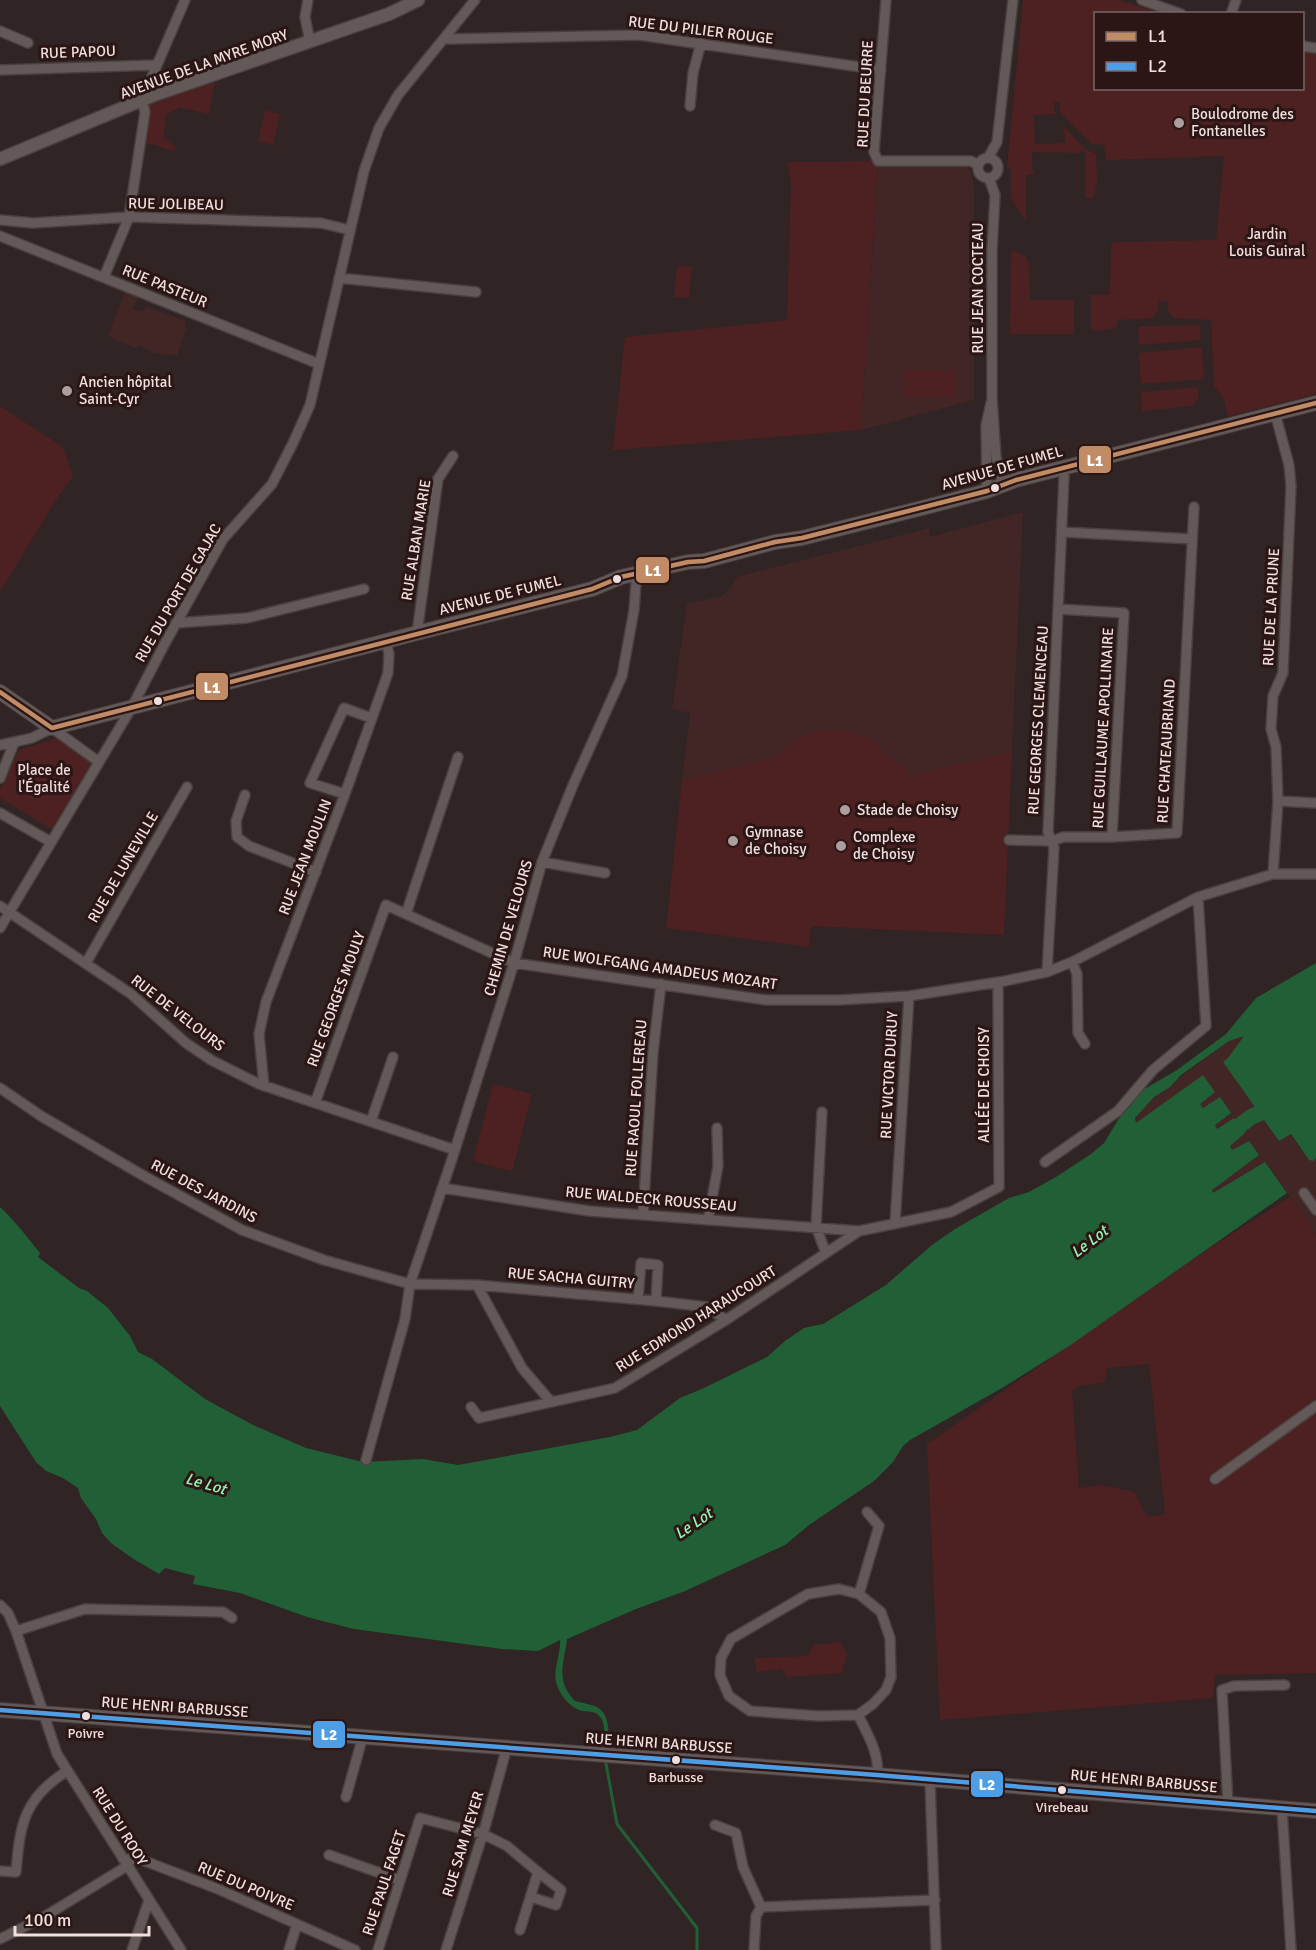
<svg xmlns="http://www.w3.org/2000/svg" width="1316" height="1950" font-family="Signika,sans-serif">
<rect width="100%" height="100%" fill="#302424"/>
<!-- built -->
<path fill="#412625" d="M964,165L968,168L972,175L974,188V400L861,430L878,166Z
M125,291L138,296L133,309L143,312L146,306L185,321L186,329L177,356L155,353L139,345L137,349L108,336Z
M1023,512L1012,751L908,776L906,768L889,757L874,742L848,731L795,740L772,758L682,780L690,713L672,709L687,603L720,597L730,589L737,577L929,528L930,537Z
M1245,1035L1228,1058L1223,1062L1279,1141L1290,1134L1309,1160L1313,1161L1316,1158V1234L1266,1162L1213,1194L1211,1191L1249,1141L1232,1150L1229,1146L1234,1118L1217,1129L1215,1125L1221,1097L1203,1108L1200,1104L1203,1076L1136,1124L1135,1118L1154,1097L1229,1041Z"/>
<!-- green -->
<path fill="#4d2122" fill-rule="evenodd" d="M1023,0H1119L1160,13L1096,14V88H1302L1303,52L1316,54V394L1228,416L1224,400L1214,386L1211,320L1173,318L1168,310L1167,301H1159L1158,310L1153,318L1117,320V326L1112,329L1094,331L1091,328V295L1110,294L1111,245L1114,242L1216,240L1224,156L1106,160L1104,145L1092,144L1060,113L1059,102H1054L1055,114L1034,115L1035,144L1065,143L1064,127L1085,149L1096,154L1097,184L1093,198H1085V151H1080V153L1032,152V171L1034,172V174L1026,175V221L1011,199V169L1007,168Z
M215,81L209,114L180,107L166,115L164,137L175,146V151L146,143L150,104Z
M265,110L280,114L273,145L258,141Z
M878,161L861,430L613,450L625,337L787,320L791,183L787,162Z
M1011,250L1025,256L1029,264L1030,300H1074V334H1010Z
M677,265L692,267L689,298L674,297Z
M1200,325L1201,340L1139,345L1138,326Z
M1202,347L1204,379L1141,384L1139,353Z
M904,370H956V397H904Z
M1198,387L1199,398L1192,406L1142,411L1141,392Z
M0,406L63,447L73,476L58,497L0,592Z
M826,730L848,731L867,737L874,742L889,757L906,768L909,776L1012,751L1004,935L811,926L809,947L666,928L682,780L772,758L795,740L810,733Z
M59,737L95,761L53,830L0,798V790L19,750Z
M493,1084L532,1094L512,1171L473,1161Z
M1290,1197L1316,1234V1673L1215,1675L1213,1698L940,1720L927,1444L1211,1247ZM1149,1364L1165,1514L1147,1517L1135,1492L1101,1485L1079,1488L1072,1392L1080,1386L1105,1382L1107,1368Z
M841,1642L847,1655L842,1673L786,1677L784,1672L781,1669L756,1672L755,1658L807,1656L814,1645Z"/>
<!-- water -->
<path fill="#216037" d="M1316,963V1158L1313,1161L1309,1160L1291,1134L1279,1141L1223,1062L1228,1058L1244,1036L1229,1041L1181,1075L1170,1087L1154,1097L1135,1118L1136,1123L1203,1075L1215,1092L1200,1104L1203,1108L1220,1097L1231,1113L1215,1125L1217,1129L1234,1118L1245,1133L1230,1146L1232,1150L1249,1141L1259,1155L1212,1190L1213,1193L1265,1162L1287,1193L1072,1344L1002,1388L910,1440L903,1446L893,1462L874,1481L809,1525L785,1545L685,1591L636,1609L567,1639C564,1664 555,1680 575,1701C582,1703 589,1704 595,1706C612,1714 608,1735 608,1751L603,1750C604,1741 606,1726 601,1718C596,1711 591,1712 584,1711C571,1710 559,1694 556,1682C553,1669 561,1654 560,1640L538,1651L502,1649L354,1629L307,1617L240,1593L193,1584L195,1576L165,1568L159,1574L132,1558L111,1543L102,1533L96,1519L81,1498L78,1488L63,1478L46,1471L36,1462L0,1406V1207C15,1221 27,1237 40,1253L38,1257L79,1288L87,1291L108,1308L130,1336L138,1352L152,1359L205,1399L253,1425L306,1448L363,1462L423,1459L458,1465L610,1437L637,1430L680,1398L704,1388L767,1357L785,1341L804,1328L823,1324L886,1285L932,1245L955,1229L1009,1198L1029,1192L1056,1177L1091,1154L1104,1143L1118,1120L1141,1091L1177,1070L1226,1034L1256,998Z"/>
<g fill="none" stroke-linecap="round" stroke-linejoin="round">
<!-- stream -->
<path stroke="#216037" stroke-width="3" d="M605,1758L617,1824L697,1928V1950"/>
<!-- river -->
<path stroke="#216037" stroke-width="16" d="M1224,1138L1251,1117L1316,1088"/>
<!-- minor casing -->
<g stroke="#4a4040" stroke-width="12">
<path id="minor" d="M308,0L305,17L310,42
M886,0L874,152L878,161H971L978,165
M1142,0L1181,14
M1231,14L1236,0
M0,31L28,43
M445,38L450,39L639,35L881,70
M1302,46L1316,48
M0,70L156,65
M690,106L693,73L701,43
M978 168a10 10 0 1 1 20 0a10 10 0 1 1-20 0Z
M988,158L997,142L1013,0
M989,178L995,195L992,251V398L996,457L1003,484
M0,220L33,223L129,217L321,223L350,230
M0,236L319,364
M104,277L129,217L145,112L142,100L185,0
M339,278L476,292
M987,491L986,425L991,403
M1062,532L1192,539
M1058,609L1124,613L1112,837
M176,623L247,618L364,589
M417,633L438,479L453,456
M0,745L32,738L52,728L99,762
M0,778L14,743
M345,794L310,783L344,708L371,718
M245,795L236,821L237,837L249,846L316,872
M1278,801L1316,803
M0,813L51,842
M1009,840L1053,841L1063,837H1112L1177,833L1194,507
M542,862L605,873
M1273,874L1278,801L1276,747L1271,729L1273,696L1283,673L1291,486L1289,465L1275,413
M0,906L131,994L186,1043L211,1060L259,1084L455,1150
M406,914L458,757
M0,928L132,707L164,645L223,539L272,484L293,443L310,405L364,171L379,128L398,95L475,0
M1072,962L1077,974L1078,1033L1085,1044
M86,963L187,787
M1047,972L1054,848L1048,832L1064,477L1063,468
M264,1086L259,1034L266,1002L345,794L388,673L389,654L386,641
M0,1088L41,1116L144,1176L242,1230L324,1260L410,1284L477,1285L656,1301L707,1307L726,1320
M315,1103L386,905L514,963L766,1000H839L909,996
M822,1112L816,1227L826,1253
M371,1121L393,1057
M1045,1162L1118,1111L1153,1070L1206,1026L1198,897
M442,1188L589,1211L859,1231
M1304,1193L1316,1210
M643,1215L653,1053L661,984
M708,1220L718,1166L717,1128
M895,1224L909,996L1005,981L1047,972L1072,962L1198,897L1273,874H1316
M477,1285L522,1368L551,1402
M638,1299L641,1263L658,1265L656,1301
M471,1407L479,1418L615,1388L726,1320L859,1231L951,1212L999,1187L998,982
M366,1460L405,1319L410,1284L452,1159L514,963L542,862L573,785L622,676L634,610L636,583
M1215,1479L1316,1406
M839,1589L859,1594L881,1612L890,1638L891,1677L886,1690L873,1704L858,1715L818,1716L750,1711L729,1696L720,1675L721,1658L731,1639L808,1594Z
M859,1594L879,1526L867,1512
M0,1605L8,1613L16,1631L57,1754L181,1950
M16,1631L85,1609L223,1612L232,1618
M858,1715C867,1733 880,1754 877,1775
M930,1781L936,1950
M346,1797L363,1736
M1228,1805L1222,1690L1234,1686L1285,1685
M1282,1809L1291,1950
M715,1825L736,1833L743,1867L761,1907
M329,1855L400,1880
M123,1859L142,1860L218,1889L355,1950
M0,1871L16,1872C20,1824 24,1798 67,1771
M531,1897L556,1905L561,1890L538,1872
M0,1939L42,1918L127,1866
M132,1950L149,1900
M289,1950L297,1924
M378,1950L420,1818L483,1834L507,1846L538,1872L520,1930
M446,1950L485,1827L507,1747
M754,1950L756,1916L761,1907L935,1900"/>
</g>
<!-- tertiary casing -->
<g stroke="#4a4040" stroke-width="15">
<path id="tertiary" d="M0,159L154,95L389,14L418,0"/>
</g>
<!-- secondary casing -->
<g stroke="#4a4040" stroke-width="16">
<path id="secondary" d="M0,692L52,728L417,633L592,589L621,577L688,562L704,561L775,542L802,538L926,507L987,491L1016,480L1316,403
M0,1710L877,1775L1316,1811"/>
</g>
<!-- minor -->
<use href="#minor" stroke="#635959" stroke-width="9"/>
<!-- tertiary -->
<use href="#tertiary" stroke="#635959" stroke-width="12"/>
<!-- secondary -->
<use href="#secondary" stroke="#635959" stroke-width="14"/>
<!-- bus-1 casing -->
<g stroke="#2b1515" stroke-width="9">
<path id="bus-1" d="M0,692L52,728L592,589L621,577L688,562L704,561L775,542L802,538L987,491L1016,480L1316,403"/>
</g>
<!-- bus-2 casing -->
<g stroke="#2b1515" stroke-width="9">
<path id="bus-2" d="M0,1710L877,1775L1316,1811"/>
</g>
<!-- bus-1 -->
<use href="#bus-1" stroke="#c18c65" stroke-width="4.5"/>
<!-- bus-2 -->
<use href="#bus-2" stroke="#4d9ee5" stroke-width="4.5"/>
</g>
<!-- markers -->
<g fill="#ac9e9d" stroke="#2b1515" stroke-width="2">
<circle cx="1179" cy="123" r="6"/>
<circle cx="67" cy="391" r="6"/>
<circle cx="845" cy="810" r="6"/>
<circle cx="733" cy="841" r="6"/>
<circle cx="841" cy="846" r="6"/>
</g>
<g fill="#efdfde" stroke="#2b1515" stroke-width="2">
<circle cx="995" cy="488" r="5"/>
<circle cx="617" cy="579" r="5"/>
<circle cx="158" cy="701" r="5"/>
<circle cx="86" cy="1716" r="5"/>
<circle cx="676" cy="1760" r="5"/>
<circle cx="1062" cy="1790" r="5"/>
</g>
<g text-anchor="middle" stroke-width="6" stroke-linejoin="round" paint-order="stroke">
<!-- bus labels -->
<g font-size="14" fill="#efdfde" stroke="#2b1515">
<text x="86" y="1738">Poivre</text>
<text x="676" y="1782">Barbusse</text>
<text x="1062" y="1812">Virebeau</text>
</g>
<!-- street labels -->
<g font-size="15" fill="#efdfde" stroke="#2b1515">
<text transform="translate(701 30) rotate(7)" y="5">RUE DU PILIER ROUGE</text>
<text transform="translate(78 52) rotate(-2)" y="5">RUE PAPOU</text>
<text transform="translate(204 64) rotate(-20)" y="5">AVENUE DE LA MYRE MORY</text>
<text transform="translate(865 94) rotate(-87)" y="5">RUE DU BEURRE</text>
<text transform="translate(176 204) rotate(1)" y="5">RUE JOLIBEAU</text>
<text transform="translate(165 286) rotate(22)" y="5">RUE PASTEUR</text>
<text transform="translate(978 288) rotate(-90)" y="5">RUE JEAN COCTEAU</text>
<text transform="translate(1002 468) rotate(-16)" y="5">AVENUE DE FUMEL</text>
<text transform="translate(416 540) rotate(-81)" y="5">RUE ALBAN MARIE</text>
<text transform="translate(178 593) rotate(-60)" y="5">RUE DU PORT DE GAJAC</text>
<text transform="translate(500 595) rotate(-14)" y="5">AVENUE DE FUMEL</text>
<text transform="translate(1271 607) rotate(-87)" y="5">RUE DE LA PRUNE</text>
<text transform="translate(1038 720) rotate(-87)" y="5">RUE GEORGES CLEMENCEAU</text>
<text transform="translate(1103 728) rotate(-87)" y="5">RUE GUILLAUME APOLLINAIRE</text>
<text transform="translate(1166 751) rotate(-87)" y="5">RUE CHATEAUBRIAND</text>
<text transform="translate(305 857) rotate(-69)" y="5">RUE JEAN MOULIN</text>
<text transform="translate(123 867) rotate(-60)" y="5">RUE DE LUNEVILLE</text>
<text transform="translate(508 928) rotate(-74)" y="5">CHEMIN DE VELOURS</text>
<text transform="translate(660 968) rotate(8)" y="5">RUE WOLFGANG AMADEUS MOZART</text>
<text transform="translate(336 999) rotate(-70)" y="5">RUE GEORGES MOULY</text>
<text transform="translate(178 1013) rotate(38)" y="5">RUE DE VELOURS</text>
<text transform="translate(889 1075) rotate(-87)" y="5">RUE VICTOR DURUY</text>
<text transform="translate(984 1085) rotate(-90)" y="5">ALLÉE DE CHOISY</text>
<text transform="translate(636 1098) rotate(-86)" y="5">RUE RAOUL FOLLEREAU</text>
<text transform="translate(204 1191) rotate(28)" y="5">RUE DES JARDINS</text>
<text transform="translate(651 1199) rotate(5)" y="5">RUE WALDECK ROUSSEAU</text>
<text transform="translate(571 1278) rotate(5)" y="5">RUE SACHA GUITRY</text>
<text transform="translate(696 1319) rotate(-32)" y="5">RUE EDMOND HARAUCOURT</text>
<text transform="translate(175 1707) rotate(4)" y="5">RUE HENRI BARBUSSE</text>
<text transform="translate(659 1743) rotate(4)" y="5">RUE HENRI BARBUSSE</text>
<text transform="translate(1144 1781) rotate(5)" y="5">RUE HENRI BARBUSSE</text>
<text transform="translate(120 1826) rotate(58)" y="5">RUE DU ROOY</text>
<text transform="translate(463 1844) rotate(-73)" y="5">RUE SAM MEYER</text>
<text transform="translate(384 1883) rotate(-72)" y="5">RUE PAUL FAGET</text>
<text transform="translate(246 1886) rotate(23)" y="5">RUE DU POIVRE</text>
</g>
<!-- poi labels -->
<g font-size="15" fill="#efdfde" stroke="#2b1515" text-anchor="start">
<text x="1191" y="119">Boulodrome des<tspan x="1191" dy="17">Fontanelles</tspan></text>
<text x="79" y="387">Ancien hôpital<tspan x="79" dy="17">Saint-Cyr</tspan></text>
<text x="857" y="815">Stade de Choisy</text>
<text x="745" y="837">Gymnase<tspan x="745" dy="17">de Choisy</tspan></text>
<text x="853" y="842">Complexe<tspan x="853" dy="17">de Choisy</tspan></text>
</g>
<!-- park labels -->
<g font-size="15" fill="#f3dbda" stroke="#2b1515">
<text x="1267" y="239">Jardin<tspan x="1267" dy="17">Louis Guiral</tspan></text>
<text x="44" y="775">Place de<tspan x="44" dy="17">l'Égalité</tspan></text>
</g>
<!-- water labels -->
<g font-size="16" font-style="italic" fill="#96f5b0" stroke="#2b1515">
<text transform="translate(1089 1241) rotate(-37)" y="6">Le Lot</text>
<text transform="translate(206 1483) rotate(16)" y="6">Le Lot</text>
<text transform="translate(693 1523) rotate(-34)" y="6">Le Lot</text>
</g>
</g>
<g stroke="#2b1515" stroke-width="2">
<rect x="1078" y="445" width="34" height="29" rx="6" fill="#c18c65"/>
<rect x="635" y="556" width="35" height="28" rx="6" fill="#c18c65"/>
<rect x="195" y="672" width="34" height="29" rx="6" fill="#c18c65"/>
<rect x="312" y="1720" width="34" height="29" rx="6" fill="#4d9ee5"/>
<rect x="970" y="1770" width="34" height="28" rx="6" fill="#4d9ee5"/>
</g>
<g font-size="16" text-anchor="middle" font-weight="bold" fill="#fff">
<text x="1095" y="466">L1</text>
<text x="653" y="576">L1</text>
<text x="212" y="693">L1</text>
<text x="329" y="1740">L2</text>
<text x="987" y="1790">L2</text>
</g>
<!-- legend -->
<rect x="1094" y="12" width="210" height="78" fill="#2b1515" stroke="#796665" stroke-width="1.5"/>
<rect x="1106" y="32" width="30" height="9" fill="#c18c65" stroke="#796665" stroke-width="1.5"/>
<text x="1148" y="42" font-size="18" fill="#efdfde">L1</text>
<rect x="1106" y="62" width="30" height="9" fill="#4d9ee5" stroke="#796665" stroke-width="1.5"/>
<text x="1148" y="72" font-size="18" fill="#efdfde">L2</text>
<!-- scale -->
<path d="M15 1926v9h134v-9" fill="none" stroke="#efdfde" stroke-width="3"/>
<text x="24" y="1926" font-size="18" fill="#efdfde" stroke="#2b1515" stroke-width="4.5" paint-order="stroke">100 m</text>
</svg>
